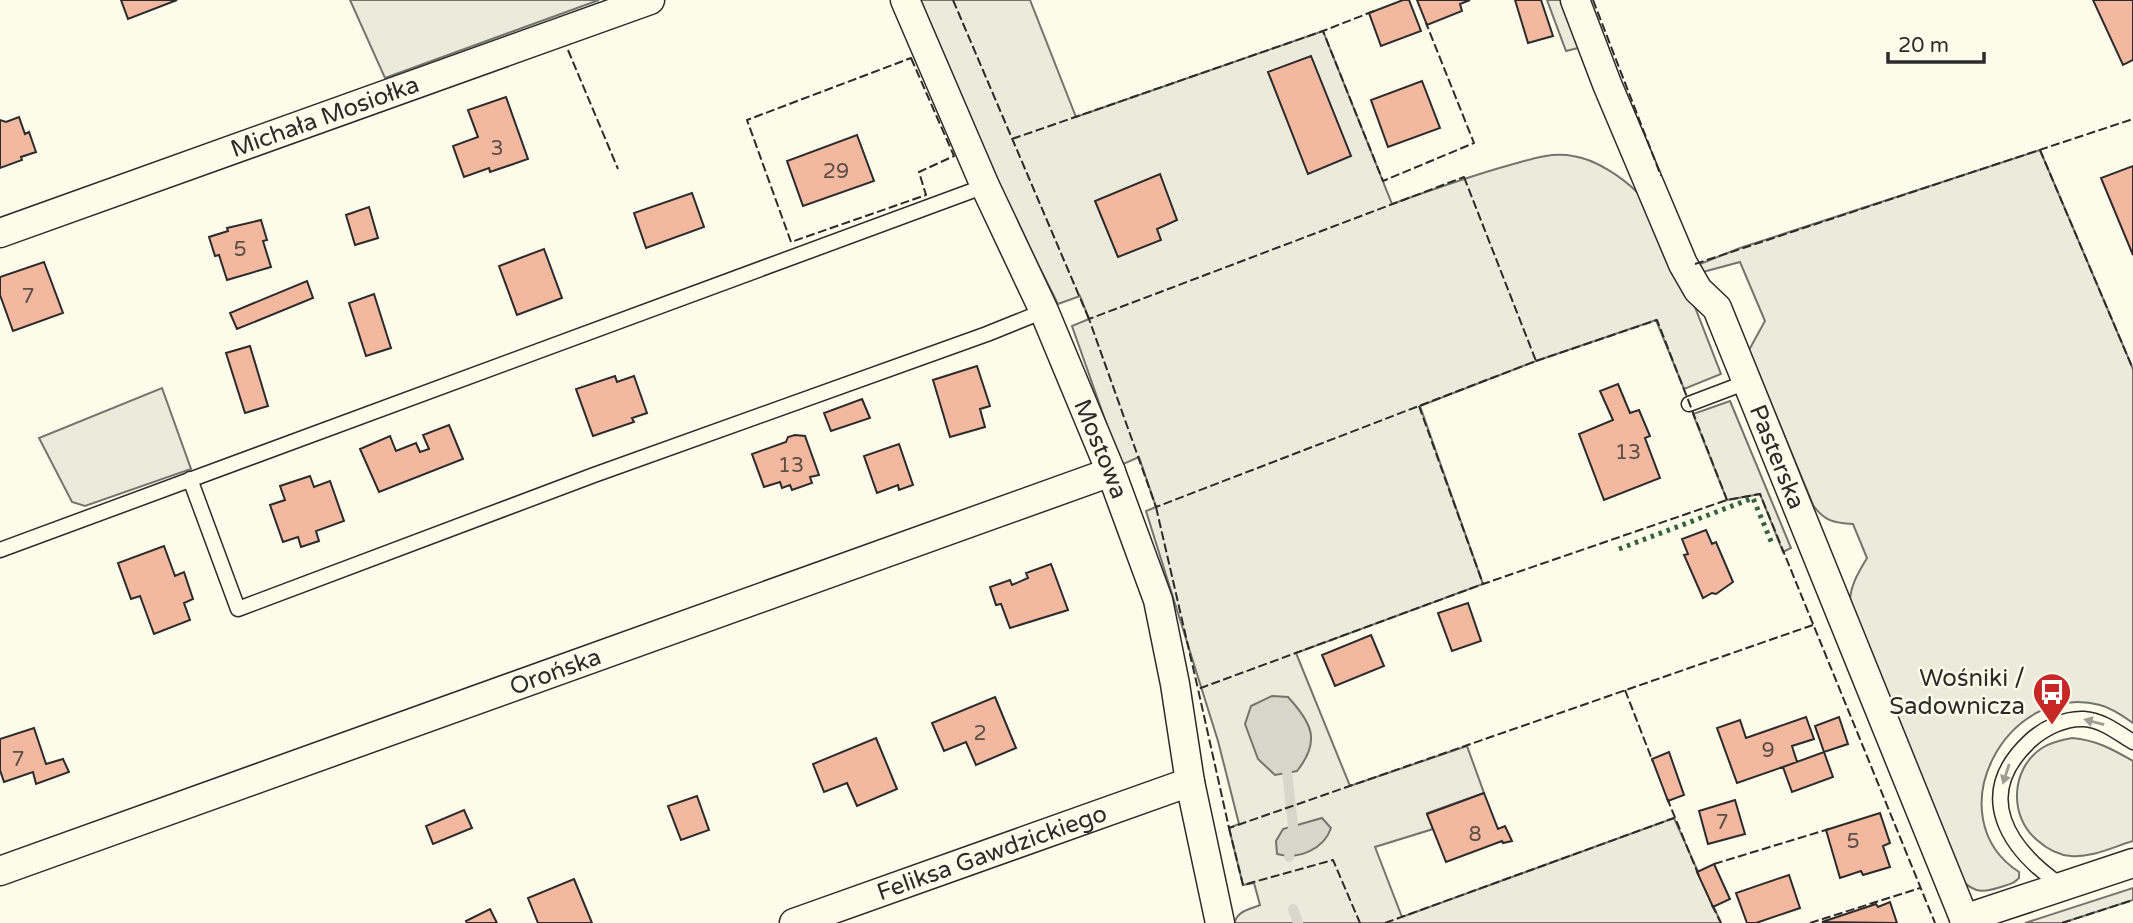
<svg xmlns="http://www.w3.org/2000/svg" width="2133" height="923" font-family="'Varela Round',sans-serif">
<rect width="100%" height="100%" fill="#fdfbea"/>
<!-- green -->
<path fill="#ecebdb" stroke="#74746e" stroke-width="2" d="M350,0H599L385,78Z
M918,0H1030L1076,117L1323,31L1392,204C1431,190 1470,176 1510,165C1531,159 1551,152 1573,156C1595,159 1622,177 1638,193L1691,297L1721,374L1684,389L1656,320L1536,361L1420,406L1483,584L1296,653L1350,786L1467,746L1484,793L1427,813L1433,829L1375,847L1402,917L1674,818L1721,923H1234C1239,910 1248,910 1260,905L1254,883L1243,885L1229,828L1239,824L1218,741L1146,511L1156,507L1139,457L1121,465L1072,326L1089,319L1080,296L1058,304L987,163Z
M1547,0H1563L1582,47L1566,51Z
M2040,150L2133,369V723C2123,716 2112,708 2100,705C2006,681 1935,817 2019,872V878C2014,883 2011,884 2004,886C1986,892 1975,895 1961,879L1850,602C1850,585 1859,572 1867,558L1853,524C1834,523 1824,521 1813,505L1749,350L1765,321L1740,262L1699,273L1695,266L1740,248Z
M162,388L191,469L85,506L72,502L39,438Z
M1730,401L1791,548L1783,552L1760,494L1727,500L1693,414Z
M2072,738C2096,740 2112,749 2133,761V841C2113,847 2091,858 2071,856C2057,855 2047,849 2037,840C2009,817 2010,769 2042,748C2051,742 2061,740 2072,738Z
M2133,888V900L2062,923H2025Z"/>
<!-- water -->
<path fill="#d8d7c9" stroke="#74746e" stroke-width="2" d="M1272,696L1288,697C1312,723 1321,741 1297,771L1275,775L1258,759L1245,724L1251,706Z
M1322,818L1331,828C1324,849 1299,860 1277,854L1276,841L1283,829Z"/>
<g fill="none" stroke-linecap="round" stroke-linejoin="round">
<!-- stream -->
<path stroke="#d8d7c9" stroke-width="10" d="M1287,772L1293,826L1289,857
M1293,909L1298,923"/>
</g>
<!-- building -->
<path fill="#f2b8a0" stroke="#2b2b2b" stroke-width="2" d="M121,0H177L128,19Z
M1403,0H1409L1421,31L1381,46L1369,13Z
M1417,0H1470L1460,4L1462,11L1427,25Z
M1515,0H1541L1553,36L1528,43Z
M2093,0H2133V60L2123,65Z
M1311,56L1351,156L1308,174L1268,72Z
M1422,81L1440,128L1388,147L1371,100Z
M506,97L528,159L490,172L489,168L464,177L453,146L478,137L468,110Z
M19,117L25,134L29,132L36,152L21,157L22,160L0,168V120L6,122Z
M857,135L874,181L803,206L787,161Z
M2133,166V255L2101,178Z
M1160,174L1177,220L1157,229L1161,240L1118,257L1095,201Z
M692,193L704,227L646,248L634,213Z
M369,207L378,238L355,245L346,215Z
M261,220L267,240L263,241L271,267L227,280L219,255L215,256L209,237L228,231L227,228Z
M544,249L562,298L517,315L499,266Z
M44,262L63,313L13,331L0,295V277Z
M307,281L313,298L237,329L230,313Z
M374,294L391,348L366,356L349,303Z
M250,346L268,406L245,413L226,353Z
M977,366L990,406L980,409L985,427L950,437L933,380Z
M615,376L617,382L634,376L647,413L632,418L634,422L593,436L576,389Z
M1618,384L1630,413L1639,410L1650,436L1645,438L1660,478L1604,500L1579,434L1613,420L1600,391Z
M862,399L870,418L831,431L824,413Z
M449,425L463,459L379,492L360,449L390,436L396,451L416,443L420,452L429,449L423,435Z
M795,435L805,436L819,475L810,477L812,483L792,490L790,485L782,488L780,482L764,487L752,454L786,442L788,437Z
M899,444L913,485L899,490L898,485L877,493L864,456Z
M310,476L314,487L330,481L344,521L316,531L319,541L301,547L298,537L283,542L270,505L285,500L280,486Z
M1706,530L1712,544L1716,542L1733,582L1716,594L1712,593L1703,598L1684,555L1688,554L1682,539Z
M164,546L175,576L184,572L193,599L184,603L190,620L154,634L140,596L131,599L118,563Z
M1051,564L1068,610L1010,628L1001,604L996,605L990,587L1010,580L1012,585L1028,578L1026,573Z
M1468,603L1481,641L1452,651L1438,613Z
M1371,635L1384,666L1335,686L1322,655Z
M995,697L1016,748L976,765L966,742L944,751L932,723Z
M1806,717L1814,739L1792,746L1797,762L1737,783L1717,728L1740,720L1746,738Z
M1839,717L1848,744L1824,752L1815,726Z
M34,728L46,764L63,759L69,772L36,784L33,772L4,782L0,770V739Z
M876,738L897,789L857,806L847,783L824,792L813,764Z
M1669,752L1684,795L1668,801L1652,759Z
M1824,752L1833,777L1792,792L1783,767Z
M1484,793L1498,829L1505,826L1512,841L1503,843L1502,841L1446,862L1427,814Z
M697,796L709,830L681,840L668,806Z
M1735,800L1745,834L1708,844L1699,811Z
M464,810L472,828L433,844L426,826Z
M1880,813L1890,843L1883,846L1890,867L1863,875L1861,871L1840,878L1826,830Z
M1714,864L1730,899L1713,907L1697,872Z
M1789,875L1800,908L1756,923H1747L1736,893Z
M574,879L592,923H538L528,898Z
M1890,902L1897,923L1822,922L1876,904L1878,907Z
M490,909L497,923H467L466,921Z"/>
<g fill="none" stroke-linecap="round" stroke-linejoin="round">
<!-- lane casing -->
<g stroke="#2b2b2b" stroke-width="17">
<path id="lane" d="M1689,404L1747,382
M190,479L238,609L594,475L987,334L1044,311
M0,550L985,186
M2062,886C2008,849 1972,795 2030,741C2044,728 2065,718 2084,719C2102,720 2118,733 2133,742"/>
</g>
<!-- street casing -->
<g stroke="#2b2b2b" stroke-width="31">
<g id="street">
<path id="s1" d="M905,0L985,186L1044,311L1111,472L1158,600L1175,684L1190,782L1220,923"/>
<path id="s2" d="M1575,0L1607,84L1683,264L1698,290L1717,308L1966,923"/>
<path id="s3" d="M0,233L650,0"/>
<path id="s4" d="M0,871L1111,472"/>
<path d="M1964,919L2133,863"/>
<path id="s5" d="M794,923L1190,782"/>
</g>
</g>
<!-- lane -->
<use href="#lane" stroke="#fdfbea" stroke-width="14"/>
<!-- street -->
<use href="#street" stroke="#fdfbea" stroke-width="28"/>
<!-- hedge -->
<path stroke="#34623c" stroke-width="5" stroke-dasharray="3.5 5" stroke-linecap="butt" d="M1619,549L1753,498L1773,546"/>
<!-- fence -->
<path stroke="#2b2b2b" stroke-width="2" stroke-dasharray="9 3.5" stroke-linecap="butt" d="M953,0L1089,319
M1593,0L1661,176
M1374,11L1323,31L1383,181L1474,143L1426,23
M568,50L618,169
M911,58L954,156L919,172L926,195L791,242L747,120Z
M1012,139L1323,31
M2040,150L2133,369
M1464,177L1536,361L1156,507L1089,319Z
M1695,264L2133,119
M1536,361L1657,320L1727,500
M1419,406L1483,584
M1156,507L1198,689
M1813,625L1229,828L1198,689L1483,584L1727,500L1760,494L1935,923
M1625,690L1653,762
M1667,798L1699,876
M1229,828L1243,885L1333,860L1360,923
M1714,864L1829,829
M1712,905L1721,923
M1385,923L1674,818
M1810,923L1920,888
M2062,923L2133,900"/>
</g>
<!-- one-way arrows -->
<defs><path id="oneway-solid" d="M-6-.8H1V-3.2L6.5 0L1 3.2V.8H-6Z" transform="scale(1.75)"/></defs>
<g fill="#9e9d94">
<use href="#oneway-solid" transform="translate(2094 722) rotate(-165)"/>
<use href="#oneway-solid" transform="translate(2006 774) rotate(108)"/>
</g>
<!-- icons -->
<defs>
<g id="bus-pin" transform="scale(2.0125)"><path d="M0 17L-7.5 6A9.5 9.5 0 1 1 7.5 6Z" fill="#c62828" stroke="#fdfbea"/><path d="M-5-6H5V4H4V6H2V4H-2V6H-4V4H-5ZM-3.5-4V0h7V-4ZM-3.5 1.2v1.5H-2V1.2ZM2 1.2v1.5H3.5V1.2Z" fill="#fff"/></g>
</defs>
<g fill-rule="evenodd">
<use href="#bus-pin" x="2052" y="692"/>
</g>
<g text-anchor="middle" stroke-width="5" stroke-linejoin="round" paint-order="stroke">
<!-- number labels -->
<g font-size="21" fill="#5d4e48">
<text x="497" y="155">3</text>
<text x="836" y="178">29</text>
<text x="240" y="256">5</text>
<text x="28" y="303">7</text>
<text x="1628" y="459">13</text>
<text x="791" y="472">13</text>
<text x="980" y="740">2</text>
<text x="1768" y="757">9</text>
<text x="18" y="766">7</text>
<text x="1722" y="829">7</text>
<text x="1475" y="841">8</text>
<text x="1853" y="848">5</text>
</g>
<!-- street labels -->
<g font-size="24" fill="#2b2b2b" stroke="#fdfbea">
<text dy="8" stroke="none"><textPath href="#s3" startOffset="345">Michała Mosiołka</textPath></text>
<text dy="8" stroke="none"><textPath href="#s1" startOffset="490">Mostowa</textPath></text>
<text dy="8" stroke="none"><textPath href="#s2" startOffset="502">Pasterska</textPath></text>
<text dy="8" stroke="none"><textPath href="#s4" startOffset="590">Orońska</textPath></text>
<text dy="8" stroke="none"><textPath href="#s5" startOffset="210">Feliksa Gawdzickiego</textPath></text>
</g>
<!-- poi labels -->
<g font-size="24" fill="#2b2b2b" stroke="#fdfbea" text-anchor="end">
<text x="2025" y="686">Wośniki /<tspan x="2025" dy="28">Sadownicza</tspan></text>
</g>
</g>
<!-- scale -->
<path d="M1888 52v10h96v-10" fill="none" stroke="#2b2b2b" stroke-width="3.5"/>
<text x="1898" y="52" font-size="21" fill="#2b2b2b" stroke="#fdfbea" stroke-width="5" paint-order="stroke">20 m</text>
</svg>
